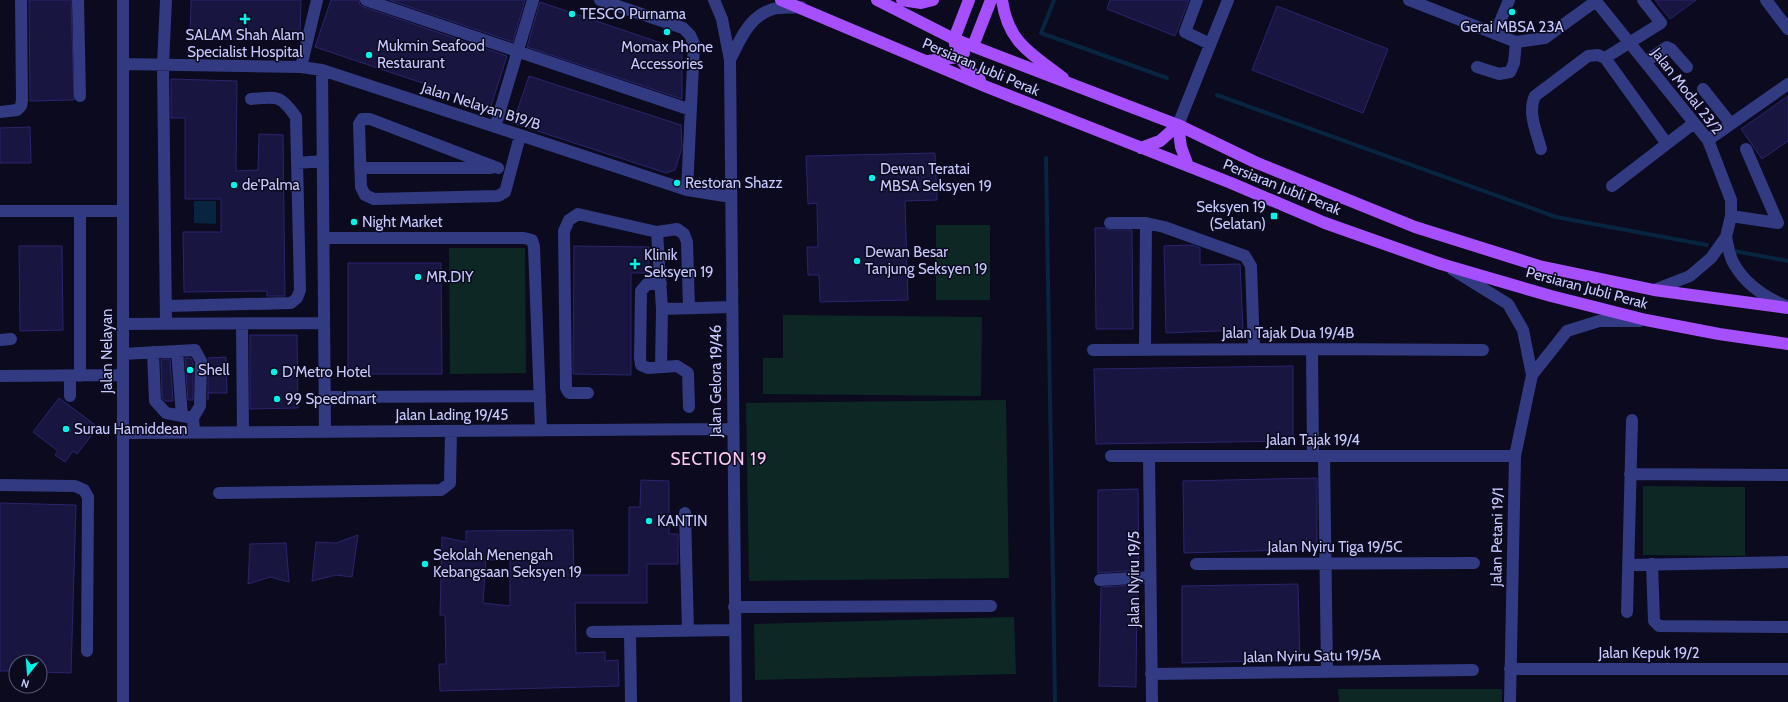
<svg xmlns="http://www.w3.org/2000/svg" width="1788" height="702" font-family="Cabin,sans-serif">
<rect width="100%" height="100%" fill="#0b0a1e"/>
<!-- green -->
<path fill="#0d2824" d="M936,225H990V300H936Z
M449,248H525L526,373L450,374Z
M783,315L982,317L981,396L763,394V358H783Z
M1006,400L1009,578L749,581L746,403Z
M1643,486L1745,487V556L1643,555Z
M1014,617L1016,674L755,680L754,624Z
M1338,689H1502V702H1339Z"/>
<!-- water -->
<path fill="#072440" d="M194,201H216V224L194,223Z"/>
<g fill="none" stroke-linecap="round" stroke-linejoin="round">
<!-- stream -->
<path stroke="#072440" stroke-width="4" d="M1054,0L1041,33L1167,78
M1217,95L1556,217L1707,245
M1046,158L1055,702
M1734,251L1788,261"/>
</g>
<!-- building -->
<path fill="#181540" stroke="#2a256e" fill-rule="evenodd" d="M29,0H71L74,100L30,101Z
M191,0H301L300,40L190,39Z
M331,0H359L360,5L364,7L507,56L491,106L315,47Z
M389,0H525L513,42Z
M1110,0H1189L1175,36L1107,9Z
M1655,0H1696L1670,19Z
M540,2L682,50V99L527,47Z
M1277,6L1388,49L1363,113L1252,70Z
M529,76L681,125L682,148L675,170L666,173L513,123Z
M171,79L237,81L236,171L258,170L259,134L283,135L285,296H267V291L184,292L183,232H221V199H185V118H171Z
M1788,96V141L1762,159L1741,129Z
M30,127L31,163H0V128Z
M935,153L937,200L905,201L908,300L820,302L819,275H808L807,247H818L817,203L808,204L806,156Z
M1095,228H1105L1110,230H1132L1133,329H1096Z
M1192,245L1200,248V265L1240,264L1243,330L1166,333L1164,246Z
M19,246H62L63,330L20,331Z
M574,246L649,247V273H631V375L573,374Z
M348,263H441L442,374H348Z
M250,335H297L298,408L250,409Z
M226,357L227,393H208V400V358Z
M185,358H191L193,363V400H188Z
M161,359H170L173,401H165L162,398Z
M1293,366V441L1096,444L1094,369Z
M59,398L98,427L77,454L73,451L65,462L55,455L58,451L33,432Z
M1317,478V549L1184,553L1183,481Z
M641,480L669,481V534H678V564H647V603H575L576,653L605,652V661L618,660L619,686L440,691L439,664H446L445,615H440L442,537L466,542V531L573,530L574,575H629V507H640ZM486,560H510V606L483,603Z
M1138,489L1139,570L1098,573V490Z
M0,503L76,505L71,673L40,672V662H16V671H0Z
M358,535L352,577L336,575L312,581L316,542L336,543Z
M286,543L289,582L270,577L248,584L250,544Z
M1298,584L1300,660L1182,663V586Z
M1137,585L1136,687L1099,686L1101,587Z"/>
<g fill="none" stroke-linecap="round" stroke-linejoin="round">
<!-- minor -->
<path stroke="#323a81" stroke-width="12" d="M78,0L80,96
M123,0V702
M166,0L163,65L166,324
M366,0L691,110
M600,0L683,28L690,35L694,44L687,190
M714,0L722,19L730,60L736,702
M1197,0L1185,32L1210,44
M1409,0L1516,42L1545,38L1596,1
M1595,0L1708,140L1731,200V216L1726,237L1711,258L1690,276L1654,290
M1766,0L1788,29
M1495,34L1509,0
M1605,58L1661,23L1643,0
M730,60C740,40 749,16 773,9C781,7 792,8 801,7
M1645,62L1667,47L1671,49L1687,67
M123,64L301,67L322,70L687,190L731,197
M301,67L317,0
M1477,67L1499,74L1510,72L1514,63L1516,42
M322,70L325,432
M1703,89L1731,124
M0,112L17,110L21,106L22,100L21,0
M1178,125L1228,0
M495,127L533,0
M1708,140L1788,84
M1541,149C1537,133 1527,112 1535,96L1588,56L1598,55L1605,58L1667,144
M1746,149L1778,223
M297,163L323,161
M360,168H491
M498,168L370,119H362L359,124L361,187L365,195L374,199L498,196L505,192L520,136
M1612,186L1694,123
M0,211H123
M80,211V376
M1731,216L1778,223
M1110,223H1146L1164,227L1245,256L1251,266L1254,349
M657,232L662,309
M1726,237C1728,245 1729,256 1734,264C1746,285 1764,297 1786,306
M324,238H524L532,240L534,247L541,430
M1453,270L1508,304L1523,330L1532,375L1515,456L1510,702
M661,284H647L641,291L640,358L641,365L648,368L677,366L688,373L689,407
M167,306L291,303L297,298L300,290L296,117C280,94 277,97 251,99
M123,324L324,323
M242,324L243,432
M0,340L11,339
M1312,349L1313,456
M1093,350L1312,349L1483,350
M1145,350L1146,223
M177,351L182,416
M153,352L155,401L166,413L193,418
M123,354L195,350L201,361L200,406L193,418L194,432
M661,367L662,309L732,307
M1532,375L1567,331L1599,321H1640
M0,376L123,375
M70,376V396
M588,393H569L566,388L564,231L569,220L578,214L657,232L677,229L684,234L687,242L689,308
M325,397L540,396
M123,433L732,429
M1111,456H1515
M1149,456L1152,702
M1324,456L1327,671
M1630,474L1788,475
M0,485L75,486L84,490L88,497L87,651
M219,493L441,490L450,483L451,431
M685,513L688,631
M1196,564L1474,563
M1652,564L1654,621L1659,626L1788,627
M1628,565L1788,562
M1100,580L1150,577
M734,607L991,606
M1627,612L1632,420
M592,632L734,630
M630,632L631,702
M1510,669H1788
M1151,674L1473,670"/>
<!-- major -->
<path stroke="#a54fff" stroke-width="12" d="M781,0L987,87L1231,183L1325,223L1441,264L1551,296L1646,320L1719,334L1788,344
M877,0L954,39L1178,125L1257,163L1415,227L1539,266L1654,290L1788,308
M902,0L921,3L933,0
M1002,0C1008,43 1031,53 1063,78
M954,39C957,57 966,68 980,80
M954,39L969,0
M973,46L991,0
M928,61L959,57L964,53
M1178,125L1181,147L1188,166
M1141,148L1160,141L1178,125"/>
</g>
<!-- markers -->
<g fill="#00f3e9" stroke="#0b0a1e" stroke-width="1.5">
<circle cx="1512" cy="12" r="4"/>
<circle cx="572" cy="14" r="4"/>
<path d="M243 13h4v4h4v4h-4v4h-4v-4h-4v-4h4z"/>
<circle cx="667" cy="32" r="4"/>
<circle cx="369" cy="55" r="4"/>
<circle cx="872" cy="178" r="4"/>
<circle cx="677" cy="183" r="4"/>
<circle cx="234" cy="185" r="4"/>
<rect x="1270" y="212" width="8" height="8" rx="2"/>
<circle cx="354" cy="222" r="4"/>
<circle cx="857" cy="261" r="4"/>
<path d="M633 258h4v4h4v4h-4v4h-4v-4h-4v-4h4z"/>
<circle cx="418" cy="277" r="4"/>
<circle cx="190" cy="370" r="4"/>
<circle cx="274" cy="372" r="4"/>
<circle cx="277" cy="399" r="4"/>
<circle cx="66" cy="429" r="4"/>
<circle cx="649" cy="521" r="4"/>
<circle cx="425" cy="564" r="4"/>
</g>
<g text-anchor="middle" stroke-width="3" stroke-linejoin="round" paint-order="stroke">
<!-- poi labels -->
<g font-size="15" fill="#c8c9ff" stroke="#0b0a1e" text-anchor="start">
<text x="580" y="19">TESCO Purnama</text>
<text x="1512" y="32" text-anchor="middle">Gerai MBSA 23A</text>
<text x="245" y="40" text-anchor="middle">SALAM Shah Alam<tspan x="245" dy="17">Specialist Hospital</tspan></text>
<text x="377" y="51">Mukmin Seafood<tspan x="377" dy="17">Restaurant</tspan></text>
<text x="667" y="52" text-anchor="middle">Momax Phone<tspan x="667" dy="17">Accessories</tspan></text>
<text x="880" y="174">Dewan Teratai<tspan x="880" dy="17">MBSA Seksyen 19</tspan></text>
<text x="685" y="188">Restoran Shazz</text>
<text x="242" y="190">de'Palma</text>
<text x="1266" y="212" text-anchor="end">Seksyen 19<tspan x="1266" dy="17">(Selatan)</tspan></text>
<text x="362" y="227">Night Market</text>
<text x="865" y="257">Dewan Besar<tspan x="865" dy="17">Tanjung Seksyen 19</tspan></text>
<text x="644" y="260">Klinik<tspan x="644" dy="17">Seksyen 19</tspan></text>
<text x="426" y="282">MR.DIY</text>
<text x="198" y="375">Shell</text>
<text x="282" y="377">D'Metro Hotel</text>
<text x="285" y="404">99 Speedmart</text>
<text x="74" y="434">Surau Hamiddean</text>
<text x="657" y="526">KANTIN</text>
<text x="433" y="560">Sekolah Menengah<tspan x="433" dy="17">Kebangsaan Seksyen 19</tspan></text>
</g>
<!-- street labels -->
<g font-size="15" fill="#c8c9ff" stroke="#0b0a1e">
<text transform="translate(981 67) rotate(23)" y="5">Persiaran Jubli Perak</text>
<text transform="translate(1687 91) rotate(52)" y="5">Jalan Modal 23/2</text>
<text transform="translate(481 106) rotate(18)" y="5">Jalan Nelayan B19/B</text>
<text transform="translate(1282 187) rotate(22)" y="5">Persiaran Jubli Perak</text>
<text transform="translate(1587 288) rotate(15)" y="5">Persiaran Jubli Perak</text>
<text x="1288" y="338">Jalan Tajak Dua 19/4B</text>
<text transform="translate(107 351) rotate(-90)" y="5">Jalan Nelayan</text>
<text transform="translate(716 381) rotate(-90)" y="5">Jalan Gelora 19/46</text>
<text x="452" y="420">Jalan Lading 19/45</text>
<text x="1313" y="445">Jalan Tajak 19/4</text>
<text transform="translate(1497 537) rotate(-89)" y="5">Jalan Petani 19/1</text>
<text x="1335" y="552">Jalan Nyiru Tiga 19/5C</text>
<text transform="translate(1134 579) rotate(-90)" y="5">Jalan Nyiru 19/5</text>
<text x="1649" y="658">Jalan Kepuk 19/2</text>
<text transform="translate(1312 656) rotate(-1)" y="5">Jalan Nyiru Satu 19/5A</text>
</g>
<!-- quarter labels -->
<g font-size="17" letter-spacing="1" fill="#ffcaf3" stroke="#0b0a1e">
<text x="719" y="465">SECTION 19</text>
</g>
</g>
<!-- north arrow -->
<g transform="translate(28 674) rotate(197)"><circle r="19" fill="#0b0a1e" stroke="#575678"/>
<path d="M0-3L7 15L0 10L-7 15Z" fill="#00f3e9"/>
<text y="-6" font-size="11" font-weight="bold" text-anchor="middle" fill="#c8c9ff">N</text>
</g>
</svg>
